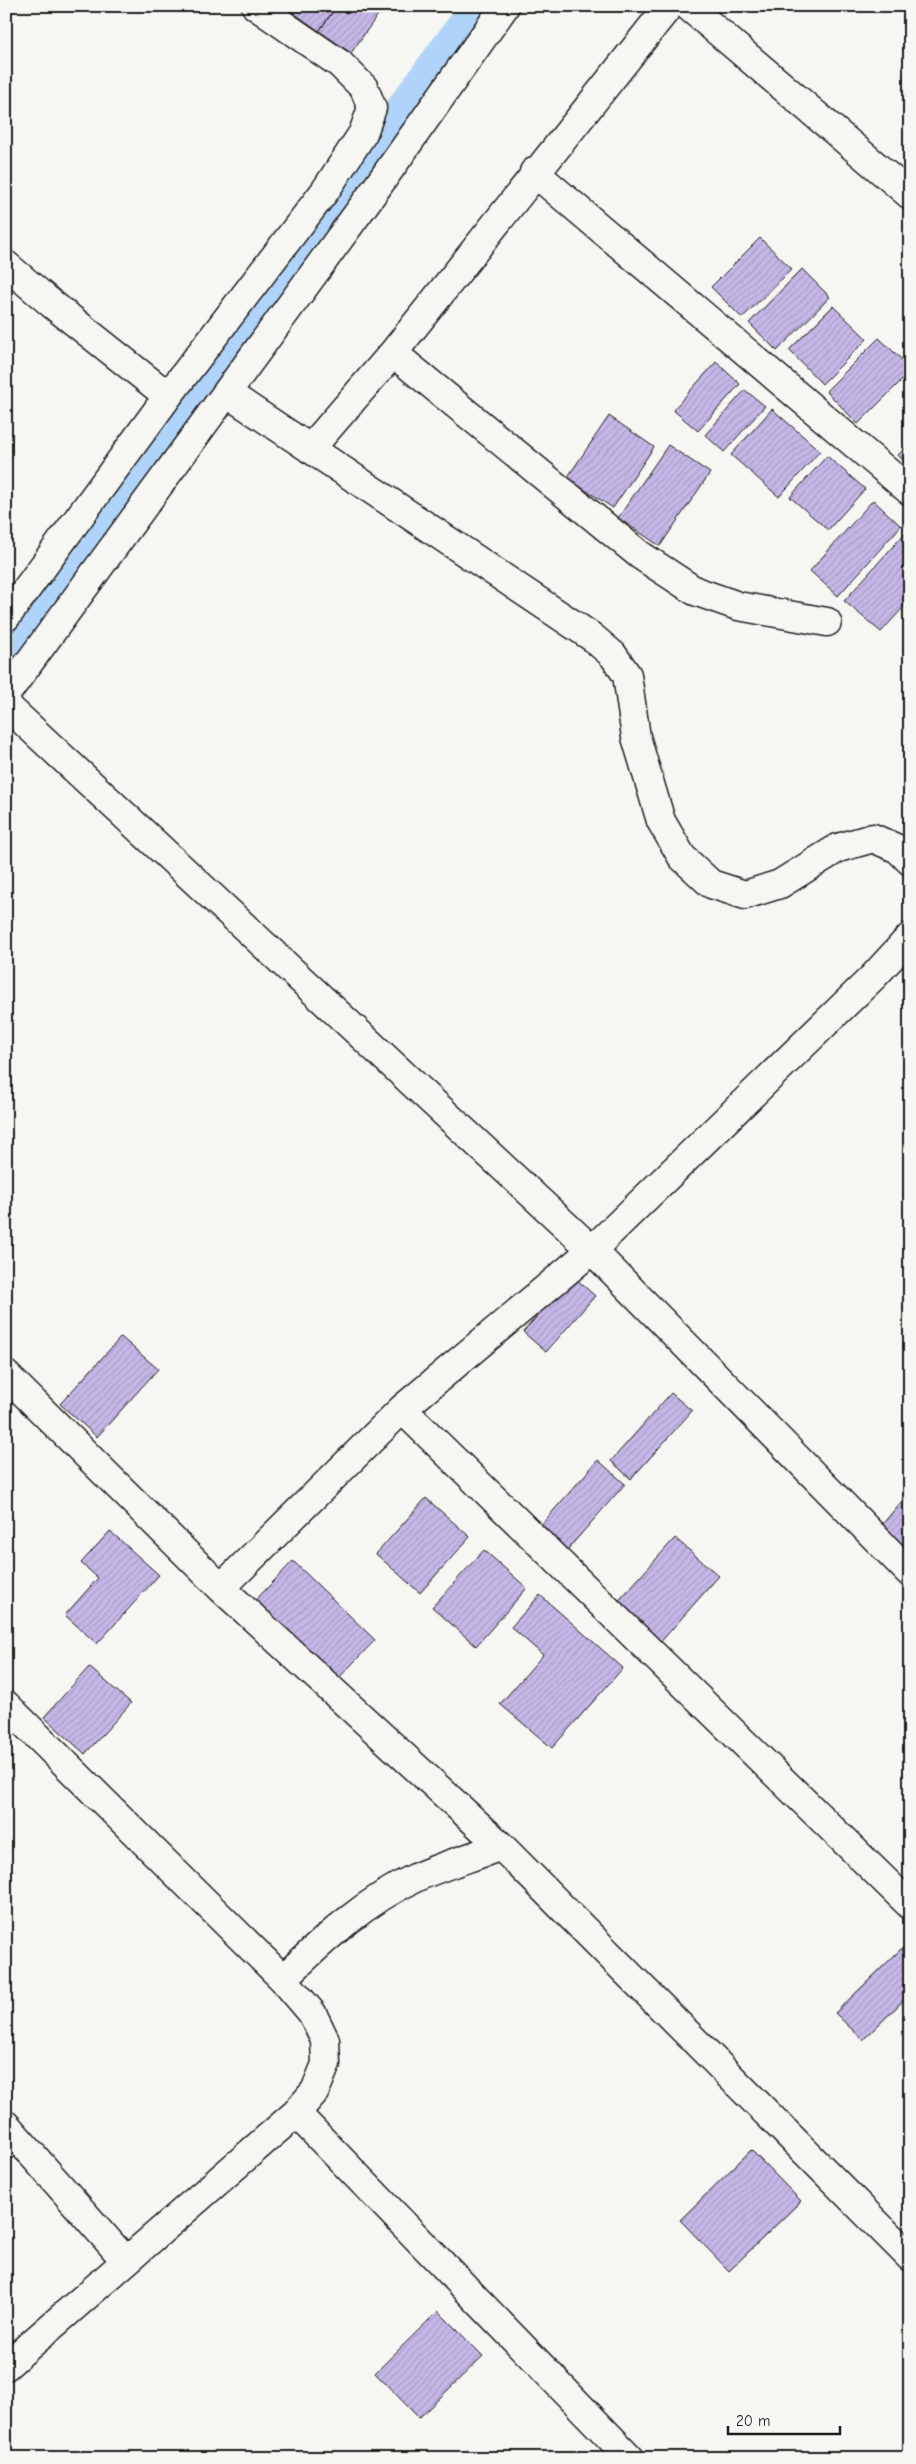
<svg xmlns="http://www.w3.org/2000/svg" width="916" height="2464" font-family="'Comic Neue',sans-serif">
<defs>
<pattern id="building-hatch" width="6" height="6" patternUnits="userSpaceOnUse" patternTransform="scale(1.25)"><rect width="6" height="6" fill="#c5b7e8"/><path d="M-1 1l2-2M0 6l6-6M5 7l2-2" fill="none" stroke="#a99dc6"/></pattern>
</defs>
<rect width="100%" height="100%" fill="#f6f6f2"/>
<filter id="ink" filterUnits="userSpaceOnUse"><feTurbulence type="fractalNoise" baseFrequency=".02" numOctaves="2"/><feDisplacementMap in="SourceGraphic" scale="10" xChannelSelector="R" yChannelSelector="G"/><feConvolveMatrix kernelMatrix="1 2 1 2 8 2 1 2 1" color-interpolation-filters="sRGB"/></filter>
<g filter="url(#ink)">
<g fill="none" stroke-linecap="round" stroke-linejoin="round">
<!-- canal -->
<path stroke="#b0d4f9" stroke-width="40" d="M6,653L482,6"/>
</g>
<!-- building -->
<path fill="url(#building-hatch)" stroke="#1c1c1c" d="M290,6H337L319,31L288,9Z
M337,6H384L351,53L319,31Z
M760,238L792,269L742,318L711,287Z
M802,269L830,297L777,351L749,323Z
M833,306L867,339L822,384L789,350Z
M879,338L910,367V372L858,424L826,391Z
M716,362L740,384L698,431L673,410Z
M745,390L765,406L724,452L705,435Z
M772,409L820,451L779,497L731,455Z
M609,416L654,447L613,508L567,478Z
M910,443V467L898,455Z
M668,445L710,473L660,546L618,518Z
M827,456L865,489L828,530L790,497Z
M873,500L901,526L838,596L810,571Z
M904,534L910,539V600L881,632L844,601Z
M573,1276L595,1296L546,1352L523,1332Z
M121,1337L158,1369L97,1437L60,1404Z
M671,1393L692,1411L631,1479L611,1461Z
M598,1460L625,1484L567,1550L540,1526Z
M907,1495L910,1497V1565L874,1534Z
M426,1498L470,1537L420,1593L376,1554Z
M110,1531L159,1575L97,1644L65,1615L98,1578L81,1563Z
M675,1538L719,1576L657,1646L613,1607Z
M484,1550L527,1588L476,1646L432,1607Z
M293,1561L375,1640L333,1684L250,1606Z
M540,1595L623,1668L552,1748L500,1704L543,1655L511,1627Z
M89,1667L131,1703L85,1754L44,1717Z
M901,1949L910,1958V1994L863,2040L835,2013Z
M751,2150L801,2201L729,2271L680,2220Z
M438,2311L483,2356L419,2418L375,2373Z"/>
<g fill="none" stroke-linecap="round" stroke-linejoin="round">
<!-- minor casing -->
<g stroke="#1c1c1c" stroke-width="31">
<path id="minor" d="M688,6L910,195
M534,172L910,491
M6,265L52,304L168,396
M393,353L640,555L695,591L738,606L827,622
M227,393L592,637L613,655L627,675L636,737L661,821L682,857L711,884L745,895L780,884L838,848L873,838L898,849L910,861
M310,449L393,353L669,6
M6,617L168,396L325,191L363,133L372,108L364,88L340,64L256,6
M6,694L375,190L505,6
M6,705L592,1250L910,1573
M6,1375L221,1588L501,1846L910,2257
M402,1409L910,1905
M221,1588L402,1409L592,1250L873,977L910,937
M6,1705L283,1979
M296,2113L630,2458
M6,2125L126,2261
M6,2366L296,2113L315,2091L326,2064L325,2040L312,2013L283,1979C323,1940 365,1901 417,1877C444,1865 473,1857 501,1846"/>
</g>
<!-- minor -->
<use href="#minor" stroke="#f6f6f2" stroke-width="28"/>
</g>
</g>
<!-- margin -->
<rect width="916" height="2464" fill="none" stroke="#f6f6f2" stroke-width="25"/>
<rect x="12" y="12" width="891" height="2439" fill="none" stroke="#1c1c1c" stroke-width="2" filter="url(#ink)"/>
<!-- scale -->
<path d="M728 2426v8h112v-8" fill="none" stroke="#1c1c1c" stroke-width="2.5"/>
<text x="736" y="2426" font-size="15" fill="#1c1c1c" stroke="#f6f6f2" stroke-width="4" paint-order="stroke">20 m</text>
</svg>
